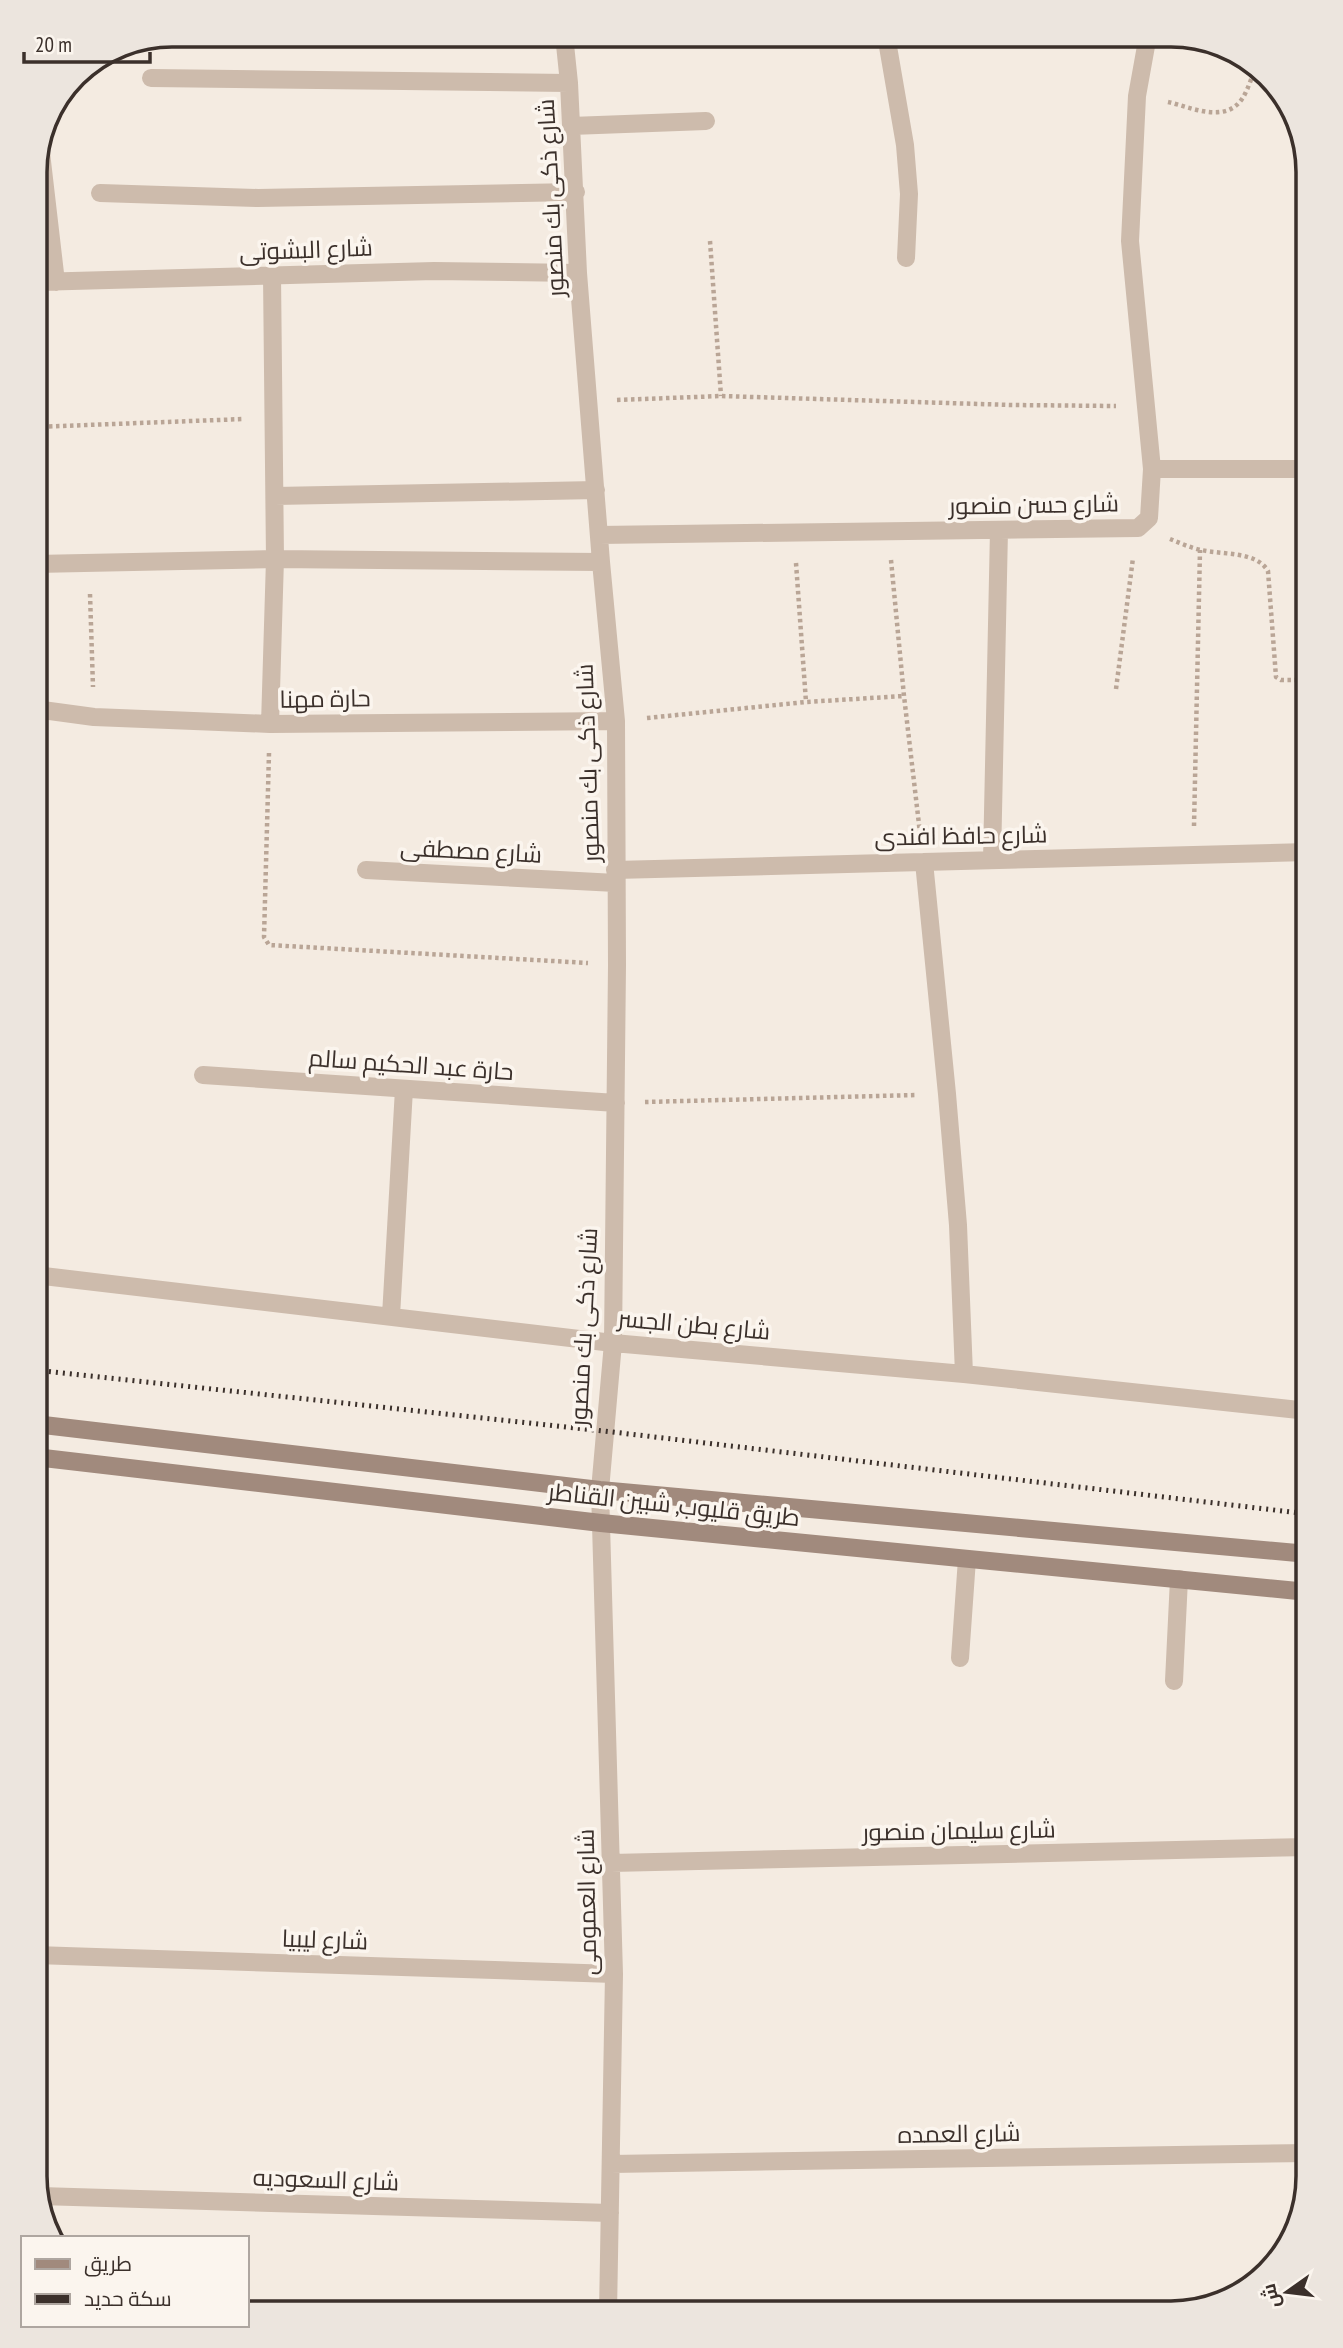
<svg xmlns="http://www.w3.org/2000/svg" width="1343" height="2348" font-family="'PT Sans Narrow',Cairo,sans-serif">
<rect width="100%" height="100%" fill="#f4ebe1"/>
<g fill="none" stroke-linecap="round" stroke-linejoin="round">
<!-- path -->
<path stroke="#b9a596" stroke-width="4.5" stroke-dasharray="3.5 3.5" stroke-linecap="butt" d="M1168,102C1190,107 1225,124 1242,99C1248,90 1251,78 1256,68
M710,241L721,396
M617,400L721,396L1012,405L1116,406
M35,427L244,419
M1170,539C1180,543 1191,548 1201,550C1223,555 1256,551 1268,571L1276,677L1281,680H1308
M891,560L904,696L920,833
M796,563L806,702
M90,594L93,687
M1116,689L1133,558
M647,718L806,702L904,696
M269,753L264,937L269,945L588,963
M1194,826L1200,550
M645,1102L916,1095"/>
<!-- street -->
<path stroke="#cdbbac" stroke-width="18" d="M564,35L569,83L578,273L601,562L616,721L617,965L613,1343L600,1490L614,1974L608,2313
M886,35L905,145L909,194L906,258
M151,78L569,83
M571,126L706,121
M40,144L56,282
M100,193L258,198L576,192
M35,282L434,271L578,273
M1152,469H1308
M275,496L596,490
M599,535L1138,528L1149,518L1152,469L1130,241L1137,96L1148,35
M35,564L275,559L601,562
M35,709L94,717L270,724L616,721
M270,724L275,559L272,275
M992,860L999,530
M924,862L947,1094L958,1225L964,1374
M366,870L616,883
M615,870L1308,852
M203,1075L616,1103
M35,1275L613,1343L964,1374L1308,1411
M391,1316L404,1089
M960,1658L967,1559
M1174,1681L1179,1579
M611,1863L1308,1847
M35,1955L614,1974
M611,2164L1308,2153
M40,2196L610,2213"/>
<!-- secondary -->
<path stroke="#a18a7d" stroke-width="18" d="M35,1424L600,1490L1308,1554
M35,1457L601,1523L1308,1592"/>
<!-- rail -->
<path stroke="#3b302b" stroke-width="5" stroke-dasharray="2 5" stroke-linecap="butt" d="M35,1370L604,1431L1308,1514"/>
</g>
<g text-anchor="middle" stroke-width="7" stroke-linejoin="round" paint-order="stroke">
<!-- street labels -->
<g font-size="24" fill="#3b302b" stroke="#fbf5ee">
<text transform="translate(551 198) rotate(-93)" y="8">شارع ذكى بك منصور</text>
<text transform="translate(306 250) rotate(-2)" y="8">شارع البشوتى</text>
<text transform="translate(1034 505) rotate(-1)" y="8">شارع حسن منصور</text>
<text transform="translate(325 699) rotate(-1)" y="8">حارة مهنا</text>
<text transform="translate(588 763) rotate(-92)" y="8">شارع ذكى بك منصور</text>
<text transform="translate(961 836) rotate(-1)" y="8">شارع حافظ افندى</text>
<text transform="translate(471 851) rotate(3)" y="8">شارع مصطفى</text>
<text transform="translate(411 1065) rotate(4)" y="8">حارة عبد الحكيم سالم</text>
<text transform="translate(694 1325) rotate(5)" y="8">شارع بطن الجسر</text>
<text transform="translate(584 1327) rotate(-87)" y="8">شارع ذكى بك منصور</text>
<text transform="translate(674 1505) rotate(6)" y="8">طريق قليوب, شبين القناطر</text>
<text transform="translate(959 1831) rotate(-1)" y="8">شارع سليمان منصور</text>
<text transform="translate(587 1902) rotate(-91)" y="8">شارع العمومى</text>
<text transform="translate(325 1940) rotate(2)" y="8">شارع ليبيا</text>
<text transform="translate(959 2134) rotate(-1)" y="8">شارع العمده</text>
<text transform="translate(326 2180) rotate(2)" y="8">شارع السعوديه</text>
</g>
</g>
<!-- crop -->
<path d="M0 0H1343V2348H0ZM172 47H1171A125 125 0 0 1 1296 172V2176A125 125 0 0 1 1171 2301H172A125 125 0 0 1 47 2176V172A125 125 0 0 1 172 47Z" fill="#ece5de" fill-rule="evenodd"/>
<path fill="none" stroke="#3b302b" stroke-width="3.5" d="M172 47H1171A125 125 0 0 1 1296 172V2176A125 125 0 0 1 1171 2301H172A125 125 0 0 1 47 2176V172A125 125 0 0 1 172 47Z"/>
<!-- legend -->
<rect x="21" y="2236" width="228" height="91" fill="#fbf5ee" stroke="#aea6a0" stroke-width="2"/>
<rect x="35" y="2259" width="35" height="10" fill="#a18a7d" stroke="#aea6a0" stroke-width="2"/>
<text x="84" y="2271" font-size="21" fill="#3b302b">طريق</text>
<rect x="35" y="2294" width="35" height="10" fill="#3b302b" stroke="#aea6a0" stroke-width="2"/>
<text x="84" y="2306" font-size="21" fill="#3b302b">سكة حديد</text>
<!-- north arrow -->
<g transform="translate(1287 2292) rotate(256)" stroke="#fbf5ee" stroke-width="5" paint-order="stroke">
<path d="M0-5L12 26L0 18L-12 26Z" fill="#3b302b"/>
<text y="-10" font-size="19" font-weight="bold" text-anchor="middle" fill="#3b302b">ش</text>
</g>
<!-- scale -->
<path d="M24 52v10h126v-10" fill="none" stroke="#3b302b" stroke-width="3.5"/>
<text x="35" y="52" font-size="21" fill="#3b302b" stroke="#fbf5ee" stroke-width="5" paint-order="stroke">20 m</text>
</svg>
